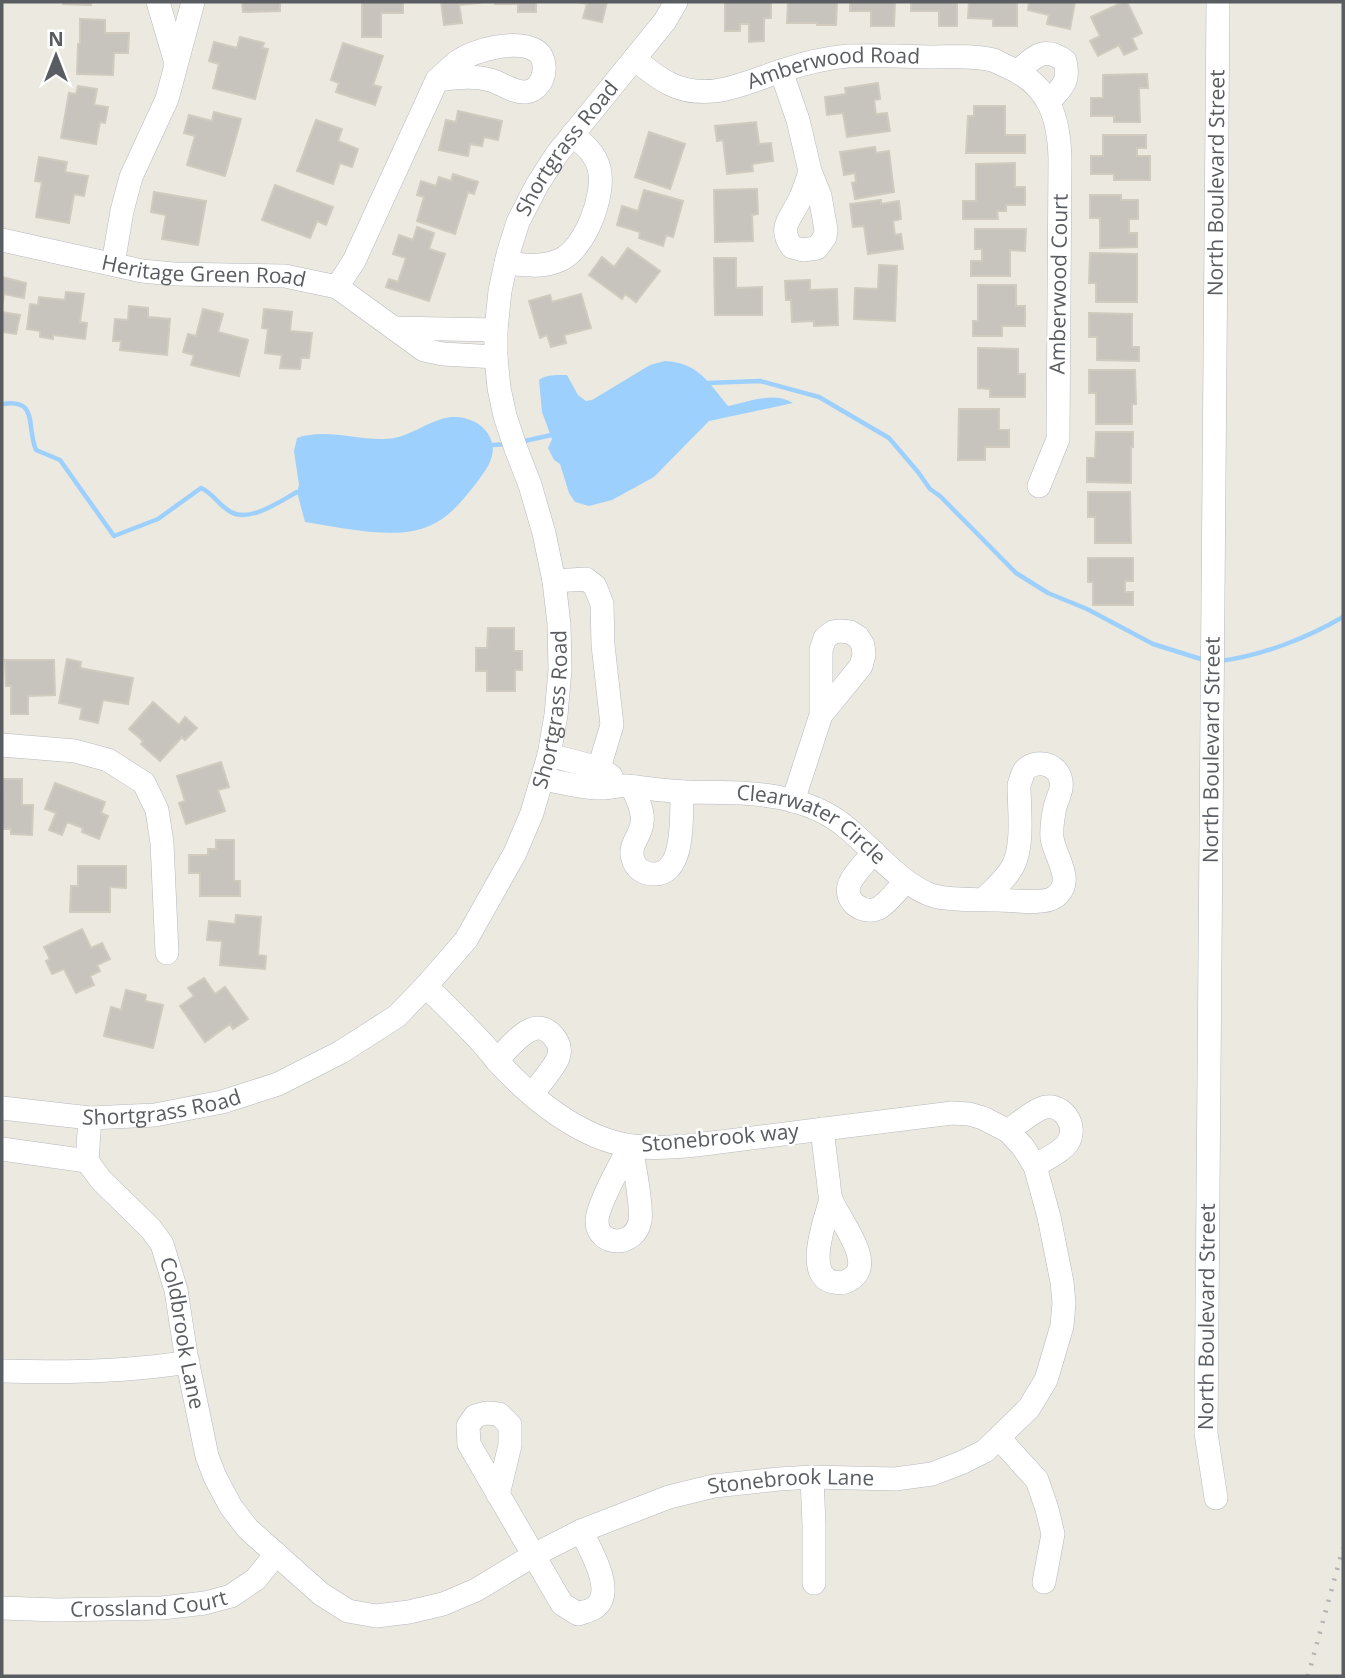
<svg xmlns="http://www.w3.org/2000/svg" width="1345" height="1678" font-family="'Open Sans',sans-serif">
<rect width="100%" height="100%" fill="#ece9e0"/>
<!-- water -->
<path fill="#9ed0fd" d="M665,361C699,363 708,382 728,406C749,402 774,391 793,403L709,421L654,477L612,500L589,506L575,502L569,493L560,464L554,460L548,448L552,439L542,412L539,380C547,374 558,375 567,375L578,395L586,401L592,400L650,365Z
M451,417C456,417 462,417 467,419C484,423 498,441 491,459C488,468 480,478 474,486C459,505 446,521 421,529C389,539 338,527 305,522L297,492L299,485L294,451L297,438C325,428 356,440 384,439C409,439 427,420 451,417Z"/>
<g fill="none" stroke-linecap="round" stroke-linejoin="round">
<!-- stream -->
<path stroke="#9ed0fd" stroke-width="4.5" d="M707,383L760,381L819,397L889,438L918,472L930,489L940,496L1016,573L1048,593L1087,609L1153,644L1204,660
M2,404C39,398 26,426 36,450L60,460L114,536L158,519L201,488C213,493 219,506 231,512C249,523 281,501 297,492
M520,442L556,434
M493,445L508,444
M1220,661C1261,656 1307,638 1343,617"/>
</g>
<!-- building -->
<path fill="#c6c4bd" stroke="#d0cbbe" stroke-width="2" d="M63,2H91V5L63,4Z
M242,2H280V11L243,12Z
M362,2H403V13H381V37H362Z
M441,2H478L479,3L459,5L462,23L444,25Z
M495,2H536V12H518V4H495Z
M578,2H607L602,22L583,18L587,4Z
M725,2H771V18H764V41L749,42V24H740V31H725Z
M788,2H837L836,25H817V23H787Z
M850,2H895L894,26H871V11H850Z
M911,2H957V26H939V11H911Z
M969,2H1017V26H993V19L968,18Z
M1029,2H1075L1070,29L1047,24L1049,15L1028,10Z
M1123,2H1127L1142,33L1132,38L1137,49L1124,55L1119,45L1098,56L1090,41L1100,36L1091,17Z
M80,19L105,20V33H129L128,53H114L113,75L77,74L78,44H80Z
M240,37L264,43L262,48L268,49L255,99L213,88L219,64L209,61L214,42L237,48Z
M343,43L383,56L373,85L381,87L375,105L336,92L339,83L331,80Z
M1147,74L1148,88H1139L1140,122H1114V116H1091V98H1103V75Z
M878,83L880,99L874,100L876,114L887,113L890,131L847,137L843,113L827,115L825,97L846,94L845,88Z
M78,86L97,89L94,105L108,107L105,123L100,122L96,144L61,138L69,93L76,94Z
M974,106H1005V135H1025V153H966L968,116H974Z
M458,111L502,121L498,140L484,137L482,146L470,144L468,156L439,150L446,120L456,122Z
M214,112L241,119L225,176L187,165L195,136L184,133L189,115L212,121Z
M316,120L342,129L338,141L358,149L352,167L340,163L333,184L297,171Z
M756,122L759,144L771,143L773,161L752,164L753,171L727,174L723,140L717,141L715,126Z
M649,132L685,144L670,189L635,177Z
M1103,135H1146V148H1137V156H1150V180H1114V174H1091V156H1103Z
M875,147L876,153L889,151L894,192L855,199L852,183L856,182L855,173L844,175L840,152Z
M39,157L67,162L65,172L88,176L84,196L74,194L69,223L36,217L42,182L35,181Z
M1015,163V187H1025V205H1006V211H997L998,219H963V201H976V164Z
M453,174L478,182L474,194L468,192L455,234L417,221L424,197L417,195L421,181L436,186L439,177L451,181Z
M275,185L333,207L326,225L317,221L310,238L262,220Z
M757,189L758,214L752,215L753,241L715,242L714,190Z
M644,190L683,201L673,237L666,235L663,246L639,238L640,232L617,225L622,206L638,211Z
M154,192L206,201L198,245L162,239L166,215L151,212Z
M1090,195H1121V200H1138V219H1129V233H1137V247L1100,248V218H1090Z
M881,200V204L899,201L901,219L893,221L895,235L901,234L903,249L868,254L864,226L853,227L850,204Z
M417,227L434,233L429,249L445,254L429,301L386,287L389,279L398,282L406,258L393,254L399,235L413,240Z
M975,229H1026L1025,251L1010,250V276H971V261H982V249H975Z
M628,248L660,271L636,302L625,294L622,299L589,275L602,257L614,267Z
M1090,253L1137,254V302H1096V283H1089Z
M714,258H736V288L762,287V315H715Z
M879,265L897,266L895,321L854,319L855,288L878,289Z
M2,277L26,283L24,298L4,294L2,308Z
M810,280V290L837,289L838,325L814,326V321L792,322L791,300H786L785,281Z
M978,285H1016V306H1025V326H1002V336H973V321H978Z
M66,292L84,294L80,322L87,323L85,339L53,335V339L40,337V331L27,329L30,304L38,305L39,297L65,300Z
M581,294L591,328L564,335L566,343L551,347L547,335L540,338L529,301L550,295L552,302Z
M129,306L148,308V317L170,319L167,355L120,350L121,341H113L115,319L128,320Z
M203,309L223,314L218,332L248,340L239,376L191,365L194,355L183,352L188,334L196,336Z
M264,309L292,312L290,331L312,333L309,358H301L300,369L280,368L282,355L265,353L268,329L262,328Z
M2,312L20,315L16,334L2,332Z
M1089,313L1132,314V347H1139V361L1097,360V337H1089Z
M978,348L1018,349V374H1025V397H990V389L978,388Z
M1089,370H1135L1136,404H1132V424H1096V393H1089Z
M959,409H999V430H1009V447H985V460H958Z
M1096,432H1133V447H1131V483L1087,482V458H1095Z
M1088,492H1130L1131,543H1095V517H1088Z
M1088,558H1133V581H1125V592H1133V605H1093V582H1088Z
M488,628H514V651H522V670H515V691H487V671H476V648H487Z
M67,659L81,662L80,668L133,678L128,704L103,700L98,723L80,719L82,708L59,703Z
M5,660H54L55,695L28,696V714H11V686H6Z
M153,702L179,725L185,717L197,728L185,740L182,737L160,761L141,744L143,741L129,729Z
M221,762L229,787L218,790L225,811L186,824L179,803L185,801L177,776Z
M3,779H22V805H33L32,835L11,834V829H2V793H3Z
M55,783L105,802L101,813L108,816L99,839L82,832L83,828L67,822L62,835L49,830L56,813L45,809Z
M216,840H234V881H240V896H200V873H189V855H208V849H216Z
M78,866H126V888L110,887V912H70L71,886H78Z
M236,915L261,917L258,955L266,956L265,969L220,965L222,941L207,940L209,921L235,924Z
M82,929L91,948L102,943L110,959L97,965L100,971L90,976L94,985L76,993L64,969L52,974L46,961L50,959L44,947Z
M204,978L215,994L225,987L248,1019L233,1029L230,1024L205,1042L180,1006L194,996L188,988Z
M126,990L146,995L145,1001L163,1005L153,1048L104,1036L111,1007L121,1010Z"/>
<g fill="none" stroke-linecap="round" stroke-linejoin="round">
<!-- minor casing -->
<g stroke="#b6b8bd" stroke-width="24">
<g id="minor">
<path d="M158,2L176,63"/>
<path id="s1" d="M634,59C645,67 657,78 670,84C709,103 746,82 784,70C805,63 826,58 848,56C875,55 902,56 929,57C950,57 973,55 993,60C998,62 1003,65 1008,67C1049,85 1059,117 1060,159L1058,439L1039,486"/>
<path d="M781,71L798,120L810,171L820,196L826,230L825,237L817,248L803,250L792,247C777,227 792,217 800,199C804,190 807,181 810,171"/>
<path d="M1018,71C1035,57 1044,45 1065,61C1070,83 1062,86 1049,102"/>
<path id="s2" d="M2,240L142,271L173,274L285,276L337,287L424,350L443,354L496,357"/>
<path d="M506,263C525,265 542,268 560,260C585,249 606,194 599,168C595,153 584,144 572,135"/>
<path d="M113,264L122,211L131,177L167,99L193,2"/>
<path d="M337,287L354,261L437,80C443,74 450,68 457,62C474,50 515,39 535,50C551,59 545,90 526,92C513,93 502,83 490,80C472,75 455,78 437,80"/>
<path d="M394,328L496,330"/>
<path d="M554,581L586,579L595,586L602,604L603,645L612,725L599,768"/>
<path d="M2,745L75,751L108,760L144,783L157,810L162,843L167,953"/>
<path d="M549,755L599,768L611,776"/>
<path id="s3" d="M543,779C560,782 578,787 595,788C606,789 616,785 627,786C646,788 665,791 685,792C720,793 756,791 790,800C810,805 831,814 847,828C872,848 903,887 934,896C954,901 977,899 998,900C1012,900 1044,905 1055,897C1076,881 1055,858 1052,838C1051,828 1053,817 1055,807C1058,796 1064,788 1060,777C1055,763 1035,759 1025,770C1022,774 1021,780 1019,785C1019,808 1024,845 1013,866C1006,879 994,889 984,899"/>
<path d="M632,787C637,798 644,811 642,823C641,836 628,845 633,859C635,868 644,874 653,874C686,876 681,814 682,792"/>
<path d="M793,801L821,715V650L825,638L833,632L840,631L850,632L858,637L863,645L864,655L861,666L821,715"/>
<path d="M874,852C867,861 854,873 850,883C842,900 863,916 879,908C889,902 898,889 906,881"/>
<path d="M497,1060C511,1046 535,1012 554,1037C559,1043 561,1051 558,1058C554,1068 539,1085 532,1094"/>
<path id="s4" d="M2,1108L90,1118L155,1115L222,1102L278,1084L341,1052L397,1016L426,986L466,940L515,853L532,813L549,755L556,715L560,670L559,624L554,581L544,533L530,485L516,449L505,416L499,388L496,357V330L500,291L508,254L518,222L537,185L557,154L665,21L676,2"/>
<path id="s5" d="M90,1118L87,1161L101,1180L151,1229L162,1244L176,1290L186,1355L207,1456L215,1477L231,1507L248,1529L321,1594L348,1611L376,1616L409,1612L443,1604L476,1590L534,1555L581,1531L669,1497L714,1486L779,1479L812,1477L895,1479L932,1474L963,1462L985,1451L1029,1408L1046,1380L1062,1326L1064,1303L1062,1282L1049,1217L1035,1166L1023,1147L1008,1131L983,1118L969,1114L952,1113L696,1145C675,1147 653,1149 632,1146C580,1139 531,1098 497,1061C492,1055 488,1049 483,1044C465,1024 445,1005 426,986"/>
<path d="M822,1129C824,1145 826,1161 828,1178C829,1184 829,1193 831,1199C837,1218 879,1265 849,1280C845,1283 839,1283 834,1282C803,1277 826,1218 831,1199"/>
<path d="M1008,1131C1018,1124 1029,1114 1040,1109C1061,1099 1080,1126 1067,1144C1060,1153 1045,1159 1035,1166"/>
<path d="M630,1146C635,1166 638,1185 640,1205C640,1210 641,1217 640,1221C635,1248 597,1247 597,1221C597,1205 622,1162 630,1146Z"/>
<path d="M2,1149L87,1161"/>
<path d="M2,1371C64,1373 127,1372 188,1362"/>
<path d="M999,1438L1037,1480L1047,1509L1053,1534L1044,1582"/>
<path d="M812,1477L814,1525V1583"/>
<path d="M498,1495L510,1445V1425L499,1414L486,1413L475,1416L468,1426L469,1444L562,1604L578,1614C583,1612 590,1611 594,1608C617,1593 590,1549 581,1531"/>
<path id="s6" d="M1216,1498L1206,1433L1218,2"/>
<path id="s7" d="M2,1608L57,1610L162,1608L205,1603L231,1596L256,1579L276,1554"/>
</g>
</g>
<!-- minor -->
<use href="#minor" stroke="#fff" stroke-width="23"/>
<!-- rail -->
<path stroke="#b1b2b2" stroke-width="4.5" stroke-dasharray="2 9" stroke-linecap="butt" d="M1308,1676L1343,1548"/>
</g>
<g text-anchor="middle" stroke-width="5" stroke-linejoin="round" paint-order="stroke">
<!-- street labels -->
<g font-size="21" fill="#595c61" stroke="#fff">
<text dy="7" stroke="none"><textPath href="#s1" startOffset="212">Amberwood Road</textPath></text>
<text dy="7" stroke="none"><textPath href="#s4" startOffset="1358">Shortgrass Road</textPath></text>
<text dy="7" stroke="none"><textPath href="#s6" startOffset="1316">North Boulevard Street</textPath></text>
<text dy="7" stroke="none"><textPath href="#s2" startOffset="205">Heritage Green Road</textPath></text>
<text transform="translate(1059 284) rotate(-89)" y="7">Amberwood Court</text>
<text dy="7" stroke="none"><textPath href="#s4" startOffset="770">Shortgrass Road</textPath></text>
<text dy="7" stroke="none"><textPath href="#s6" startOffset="749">North Boulevard Street</textPath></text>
<text dy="7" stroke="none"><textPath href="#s3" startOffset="278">Clearwater Circle</textPath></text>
<text dy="7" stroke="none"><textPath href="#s4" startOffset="161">Shortgrass Road</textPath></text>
<text transform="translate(720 1138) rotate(-5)" y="7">Stonebrook way</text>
<text dy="7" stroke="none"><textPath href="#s6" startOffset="182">North Boulevard Street</textPath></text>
<text dy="7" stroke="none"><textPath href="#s5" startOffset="247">Coldbrook Lane</textPath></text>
<text dy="7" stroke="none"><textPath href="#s5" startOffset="1057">Stonebrook Lane</textPath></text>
<text dy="7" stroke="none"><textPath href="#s7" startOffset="147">Crossland Court</textPath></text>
</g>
</g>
<!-- border -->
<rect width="1345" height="1678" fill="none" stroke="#595c61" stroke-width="7"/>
<!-- north arrow -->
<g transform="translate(56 56)" stroke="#ffffff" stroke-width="5" paint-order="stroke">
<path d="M0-5L12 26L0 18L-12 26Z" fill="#595c61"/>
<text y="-10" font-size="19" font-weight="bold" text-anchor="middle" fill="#595c61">N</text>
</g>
</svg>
